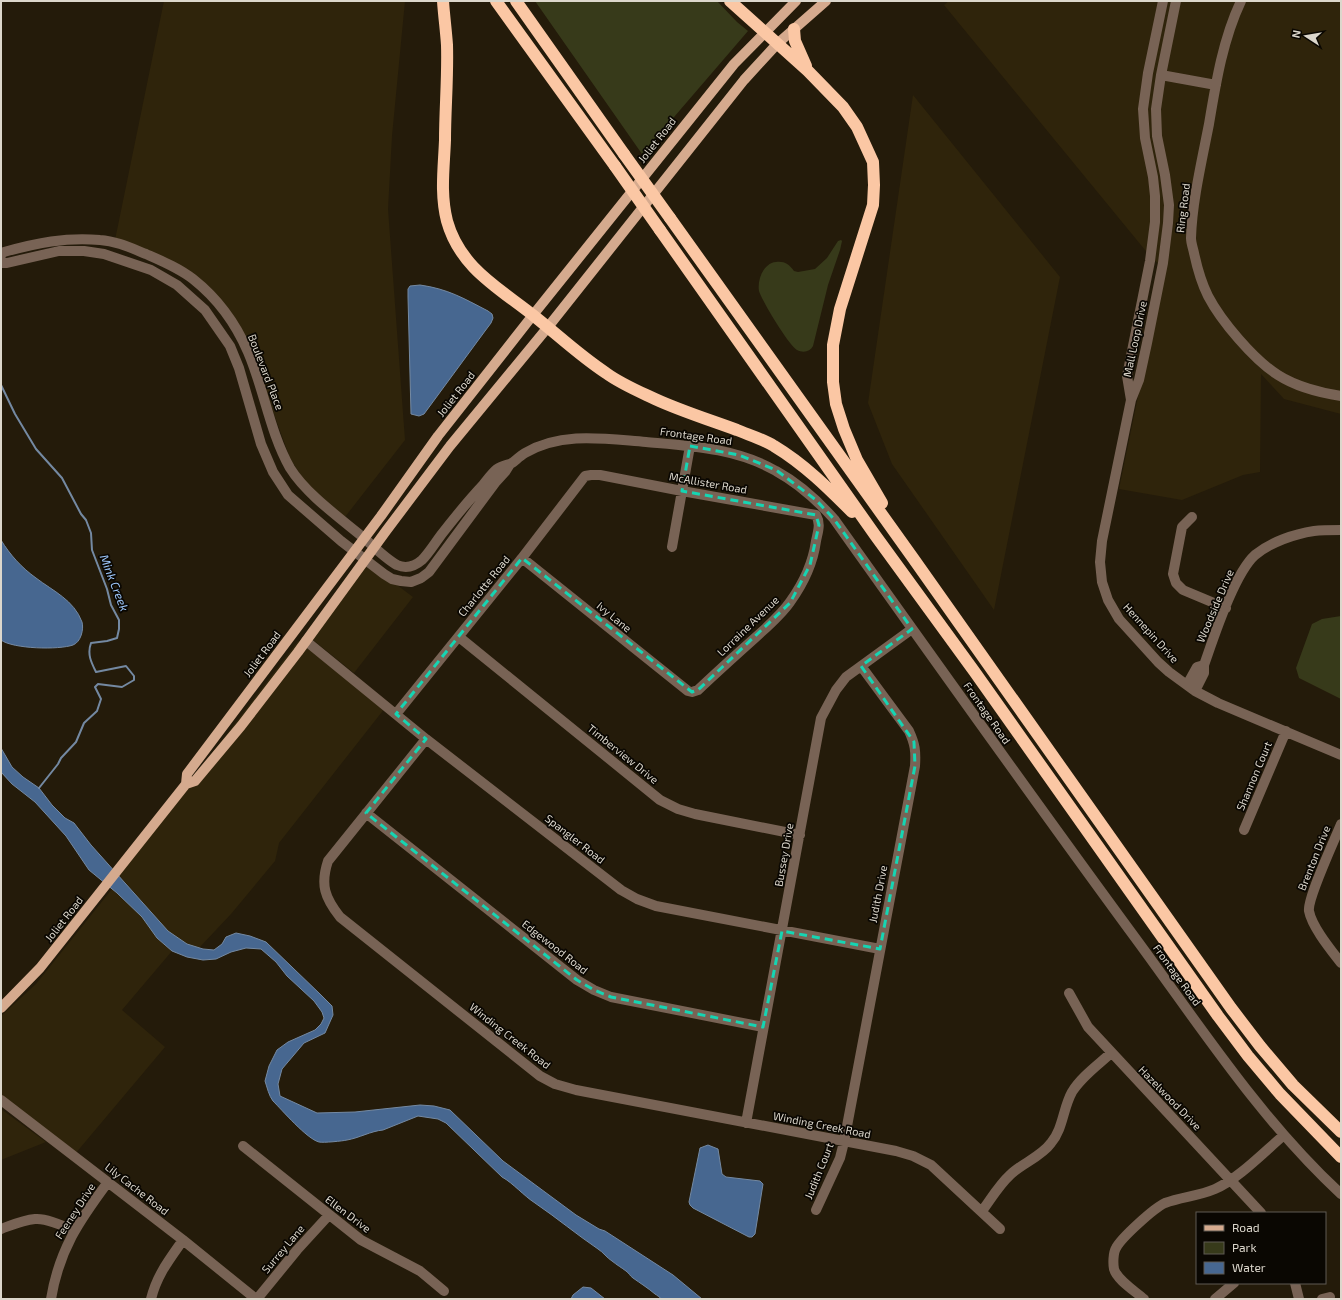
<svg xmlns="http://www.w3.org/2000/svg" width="1342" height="1300" font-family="'Exo 2',sans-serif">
<rect width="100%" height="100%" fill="#241b0a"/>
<!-- built -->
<path fill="#2f240b" d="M164,1H405L392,136L388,209L405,440L345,517L305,482L290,458L252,354L212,291L115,240Z
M949,1H1341V414L1284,399L1261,374L1260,472L1243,475L1182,500L1119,489L1164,270L1145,250L944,5Z
M913,95L1060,277L994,610L892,464L868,403Z
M365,561L413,597L354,673L307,635Z
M298,641L385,708L279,843L275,861L231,914L199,948L187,944L168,931L119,875Z
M112,889L142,917L157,938L172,951L122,1010L165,1047L75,1154L1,1097V1016L36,984Z
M1,1108V1109L46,1142L1,1160Z"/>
<!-- green -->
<path fill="#373a1a" d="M535,1H717L737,22L748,31L656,138L642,154Z
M841,240L842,241L840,250L828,285L813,346C810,352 803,353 797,350C788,344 762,301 759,291C757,279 764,263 776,262C784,261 789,264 794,271L798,272L815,269L827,258L838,241Z
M1341,616V699L1299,678L1296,668L1312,624L1322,619Z"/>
<!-- water -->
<path fill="#476790" stroke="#7489a2" d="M420,285C448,289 463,298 488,311L492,314L493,318L491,323L485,331L424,414L419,416L411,414L408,297V289L410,286Z
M1,540C10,555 22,568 36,578C53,591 74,600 82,622C84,629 81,642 73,645C59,650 13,649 1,640Z
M1,748L12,767L23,777L39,788L52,805L65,818L74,823L91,845L168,931L187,944L203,949L214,950L222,944L226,937L236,933L250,936L266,942L320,994L332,1006L333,1015L325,1033L304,1043L282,1069L278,1084L280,1096L317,1113L355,1112L420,1105L434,1106L450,1110L503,1161L576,1215L599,1229L605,1231L673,1275L702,1299C692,1299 670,1300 662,1299C660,1298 657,1295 655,1294C648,1288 640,1283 633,1278C630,1276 629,1273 626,1271C622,1268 617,1265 612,1261C607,1258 603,1252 598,1249C576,1234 557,1218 535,1203C524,1196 513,1183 502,1177L446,1123L438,1119L418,1116L383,1130C371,1131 359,1138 347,1140C343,1141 323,1143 319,1142C307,1139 282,1110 273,1101C269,1096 267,1087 265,1081L269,1066L277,1050L288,1042L315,1030L321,1024L324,1018L322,1012L314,1001L287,976L276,962L261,949L246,948L231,952L216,959L203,960L187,957L172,951L157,938L142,917L117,893L89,870L66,836L35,802L12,784L1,772Z
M708,1145L718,1149L722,1174L726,1177L760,1181L763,1184L755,1234L752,1237H749L693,1208L690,1205L689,1202L700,1148Z
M583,1287L591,1288L605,1299H571L573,1295Z"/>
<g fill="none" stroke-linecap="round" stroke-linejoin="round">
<!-- stream -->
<path stroke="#7489a2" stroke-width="2" d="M1,385L15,414L36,449L62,478L81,514L86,520L91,533L92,550L107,589L111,605L119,620V629L117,638L107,641L91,643C87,654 91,662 96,672L126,666L134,676V680L122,687L98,684L95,687L101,699L97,711L84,723L76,742L61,758L58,764L39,788"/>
<!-- minor -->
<path stroke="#786355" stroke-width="10" d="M1176,1L1161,75L1156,109L1157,136L1165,175L1169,205L1168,223L1163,263L1147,343L1139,380L1131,400L1102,541L1100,562L1102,582L1108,600L1119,619L1158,662L1169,672L1195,691L1218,703L1341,755
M1241,1C1223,39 1216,82 1209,124C1202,160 1192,202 1191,238C1191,243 1193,248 1194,253C1197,267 1201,282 1208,296C1221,321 1254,360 1278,375C1295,386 1321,393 1341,396
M1161,75L1216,85
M1,255L4,252C37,243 65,237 100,240C116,241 131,248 146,254C162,261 179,268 193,279C217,298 236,324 248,352C264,389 270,433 290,468C306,494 340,518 364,538C374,547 386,559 397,565C406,569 415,566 422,560C429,553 435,543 441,535C455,517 468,501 483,485C487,480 492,473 497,469C501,466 507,465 512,463C516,460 520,456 525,453C562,431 606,439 646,442C691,446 736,448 776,471C798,483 817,500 834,519C935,661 1036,803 1139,943C1202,1029 1262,1121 1341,1194
M1,263H7L59,251H84L104,254L151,270L177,285L205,310L230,346L239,368L261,444L273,472L288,495L341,541L384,574L392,579L401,581L411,582L421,578L429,572L495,483L505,472L510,464
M1131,400L1127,376L1150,261L1155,222V196L1153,177L1145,138L1143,109L1148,73L1163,1
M1192,517L1182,527L1173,574L1176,583L1183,590L1226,608
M672,547L690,446
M459,637L660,800L678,809L695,814L800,835
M306,641L426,739L621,890L637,899L656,906L880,949
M1187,685L1197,667L1204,665
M1195,691L1204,673V665C1214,637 1234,574 1255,555C1271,542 1294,534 1314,531C1322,530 1332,530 1341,530
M396,714L522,558L585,476L591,475H600L682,491L816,515C821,524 818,531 816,541C813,563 803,584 790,602C781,615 768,626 756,637C737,654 717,672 698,690L692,692L688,691L522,558
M426,739L328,861C320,885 325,898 340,917L540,1076L555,1084L576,1090L896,1151L913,1156L931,1165L1000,1229
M366,813L577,980L594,990L611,997L763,1027
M1341,824C1335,839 1307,899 1309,911C1312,927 1331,950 1341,963
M1244,830L1286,731
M1069,993L1088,1027L1261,1213
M1,1100L183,1240L256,1299
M746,1123L821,718L836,690L846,677L912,629
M243,1146L361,1240L420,1271L444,1291
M816,1210L840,1158L844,1142L915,766C916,751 915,744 909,731L861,666
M982,1211C991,1199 999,1185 1010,1175C1022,1163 1041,1157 1051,1143C1063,1129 1063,1108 1072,1092C1081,1077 1098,1065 1111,1053
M1,1229C12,1225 23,1220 35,1219C46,1218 64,1226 74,1231
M1295,1283L1299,1299
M51,1299C59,1250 79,1221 108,1182
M151,1299C157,1275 169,1260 183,1240
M257,1299L297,1250L329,1215
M1144,1299C1135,1291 1117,1280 1114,1269C1113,1264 1113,1253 1116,1248C1121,1238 1154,1208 1165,1203C1181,1197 1199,1196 1215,1189C1238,1179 1264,1152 1284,1135
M1215,1299L1234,1283
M1322,1299L1330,1297"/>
<!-- major -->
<path stroke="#d5aa8e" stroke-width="10" d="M186,784L195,781L241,726L298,652L386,531L450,446L548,327L744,80L777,44L826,1
M1,1008L40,968L186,784L187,774L381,516L438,436L533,315L734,64L796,1"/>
<!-- highway -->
<path stroke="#fbc7a4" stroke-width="12" d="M443,1C444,16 446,30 447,45C448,77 445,109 445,140C444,167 440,194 447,221C460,268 499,288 534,316C558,335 580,356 606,373C621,384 638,391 655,399C681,411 710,420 737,430C749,435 763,439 774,446C804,464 828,488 852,512
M496,1L615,166
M516,1L624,154
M730,1L808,71L843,107L857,127L873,162L874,185L873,205L840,309L833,345V382L836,404L844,429L857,460L882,503
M794,29L795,41L806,66
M670,218L913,558L1231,1008L1260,1046L1293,1085L1341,1132
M660,230L875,535L974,671L1218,1016L1248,1056L1280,1094L1341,1157"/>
<!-- highway-bridge -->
<path stroke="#fbc7a4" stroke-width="12" d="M624,154L670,218
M615,166L660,230"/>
</g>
<!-- marked area -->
<path fill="none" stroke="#15d5b3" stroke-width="3" stroke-dasharray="8 5" stroke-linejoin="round" d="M690,446L739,455L776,470L816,500L834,519L912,629L861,666L914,742L915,766L880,949L782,931L763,1027L611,997L594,990L577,980L366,813L426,739L396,714L522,558L692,692L698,690L790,603L810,565L819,525L816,515L682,491Z"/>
<g text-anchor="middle" stroke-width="3.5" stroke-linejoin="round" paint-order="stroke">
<!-- street labels -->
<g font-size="11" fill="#dcd7cc" stroke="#0a0702">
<text transform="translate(657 140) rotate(-52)" y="4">Joliet Road</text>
<text transform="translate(1183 208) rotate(-83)" y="4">Ring Road</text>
<text transform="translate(1135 339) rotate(-78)" y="4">Mall Loop Drive</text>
<text transform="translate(266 372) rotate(69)" y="4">Boulevard Place</text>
<text transform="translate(456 394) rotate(-52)" y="4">Joliet Road</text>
<text transform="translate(696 436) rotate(8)" y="4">Frontage Road</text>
<text transform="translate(708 483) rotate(10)" y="4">McAllister Road</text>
<text transform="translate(484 586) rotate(-51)" y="4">Charlotte Road</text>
<text transform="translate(1215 606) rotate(-67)" y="4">Woodside Drive</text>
<text transform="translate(614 617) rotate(39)" y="4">Ivy Lane</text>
<text transform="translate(748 626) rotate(-44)" y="4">Lorraine Avenue</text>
<text transform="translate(1151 633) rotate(48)" y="4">Hennepin Drive</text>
<text transform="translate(262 654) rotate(-53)" y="4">Joliet Road</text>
<text transform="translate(987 713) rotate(55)" y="4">Frontage Road</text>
<text transform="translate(623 754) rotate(39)" y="4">Timberview Drive</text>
<text transform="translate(1254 776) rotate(-67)" y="4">Shannon Court</text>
<text transform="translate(575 839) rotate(38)" y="4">Spangler Road</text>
<text transform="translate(784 855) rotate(-80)" y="4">Bussey Drive</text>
<text transform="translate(1314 858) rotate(-68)" y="4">Brenton Drive</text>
<text transform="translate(878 894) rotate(-79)" y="4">Judith Drive</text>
<text transform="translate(64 919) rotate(-52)" y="4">Joliet Road</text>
<text transform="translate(555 947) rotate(38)" y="4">Edgewood Road</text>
<text transform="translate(1177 975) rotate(54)" y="4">Frontage Road</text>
<text transform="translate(510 1036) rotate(38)" y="4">Winding Creek Road</text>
<text transform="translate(1170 1098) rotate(46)" y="4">Hazelwood Drive</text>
<text transform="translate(822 1125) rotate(11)" y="4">Winding Creek Road</text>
<text transform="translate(819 1171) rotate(-68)" y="4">Judith Court</text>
<text transform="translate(137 1189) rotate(38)" y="4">Lily Cache Road</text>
<text transform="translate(75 1211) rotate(-57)" y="4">Feeney Drive</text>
<text transform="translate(348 1214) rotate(37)" y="4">Ellen Drive</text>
<text transform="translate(283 1249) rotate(-50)" y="4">Surrey Lane</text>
</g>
<!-- water labels -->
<g font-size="12" font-style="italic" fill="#9cc5f8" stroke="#0a0702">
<text transform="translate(114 583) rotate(69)" y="4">Mink Creek</text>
</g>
</g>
<!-- border -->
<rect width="1342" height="1300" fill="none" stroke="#dcd7cc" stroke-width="4"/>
<!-- legend -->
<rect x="1196" y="1212" width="130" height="72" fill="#0a0702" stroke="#5e5a53"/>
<rect x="1204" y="1225" width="20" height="6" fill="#d5aa8e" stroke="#5e5a53"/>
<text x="1232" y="1232" font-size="12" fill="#dcd7cc">Road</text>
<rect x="1204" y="1242" width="20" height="12" fill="#373a1a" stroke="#5e5a53"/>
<text x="1232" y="1252" font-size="12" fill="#dcd7cc">Park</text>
<rect x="1204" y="1262" width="20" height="12" fill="#476790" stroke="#5e5a53"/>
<text x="1232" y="1272" font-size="12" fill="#dcd7cc">Water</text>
<!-- north arrow -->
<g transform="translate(1306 36) rotate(282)" stroke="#0a0702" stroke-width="3" paint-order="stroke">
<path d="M0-3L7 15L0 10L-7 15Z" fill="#dcd7cc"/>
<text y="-6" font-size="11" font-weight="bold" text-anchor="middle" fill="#dcd7cc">N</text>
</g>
</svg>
